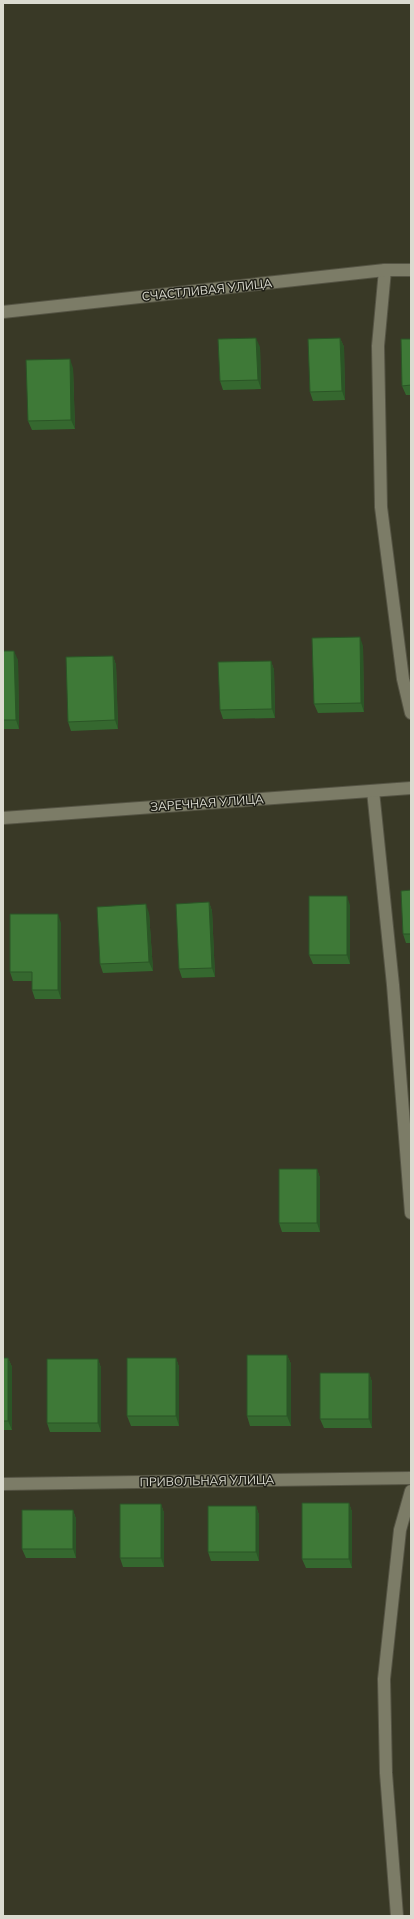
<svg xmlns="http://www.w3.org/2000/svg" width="414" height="1919" font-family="Mulish,sans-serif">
<rect width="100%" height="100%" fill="#393926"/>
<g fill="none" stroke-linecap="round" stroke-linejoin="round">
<!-- lane casing -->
<g stroke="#555444" stroke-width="14">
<path id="lane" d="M385,270L378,346L381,507L403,679L411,713
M373,791L393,985L411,1213
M397,1916L386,1773L384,1679L400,1530L411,1491"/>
</g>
<!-- street casing -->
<g stroke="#555444" stroke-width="14">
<path id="street" d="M3,312L385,270H411
M3,818L411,788
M3,1484L411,1478"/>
</g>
<!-- lane -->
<use href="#lane" stroke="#7c7c67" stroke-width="12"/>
<!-- street -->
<use href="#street" stroke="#7c7c67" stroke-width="12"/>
</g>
<!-- wall -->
<path fill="#35682f" d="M340,338L344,347L345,400L313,401L310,392Z
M411,339V395H406L402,386Z
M260,347L261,389L223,390L220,381Z
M73,368L75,429L32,430L28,421Z
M363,646L364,712L318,713L314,704Z
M3,651L18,660L19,729H3Z
M113,656L116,665L118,729L71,731L68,722Z
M271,661L274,670L275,718L223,719L220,710Z
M411,890V943H406L403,934Z
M209,902L212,911L215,977L182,978L179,969Z
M350,905V964H313L309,955Z
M149,913L153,971L103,973L100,964Z
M61,923V999H35L32,990V981H13L10,972Z
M317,1169L320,1178V1232H282L279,1223Z
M287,1355L291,1364V1426H250L247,1416Z
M3,1358H8L12,1367V1430H3Z
M176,1358L179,1367V1426H131L127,1416Z
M98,1359L101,1368V1432H50L47,1423Z
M369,1373L372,1382V1428H324L320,1419Z
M349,1503L352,1512V1568H306L302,1559Z
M161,1504L164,1513V1567H123L120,1558Z
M256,1506L259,1515V1561H211L208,1552Z
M73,1510L76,1519V1558H26L22,1549Z"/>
<!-- shaded-wall -->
<path fill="#2b5526" d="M256,338L260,347L261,389L258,380Z
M340,338L344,347L345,400L342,391Z
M70,359L73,368L75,429L71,420Z
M360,637L363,646L364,712L361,703Z
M14,651L18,660L19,729L16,720Z
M113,656L116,665L118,729L115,720Z
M271,661L274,670L275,718L272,709Z
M347,896L350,905V964L347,955Z
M209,902L212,911L215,977L212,968Z
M146,904L149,913L153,971L149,962Z
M58,914L61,923V999L58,990Z
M317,1169L320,1178V1232L317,1223Z
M287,1355L291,1364V1426L287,1416Z
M8,1358L12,1367V1430L8,1421Z
M176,1358L179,1367V1426L176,1416Z
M98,1359L101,1368V1432L98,1423Z
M369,1373L372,1382V1428L369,1419Z
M349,1503L352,1512V1568L349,1559Z
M161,1504L164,1513V1567L161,1558Z
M256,1506L259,1515V1561L256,1552Z
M73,1510L76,1519V1558L73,1549Z"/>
<!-- building -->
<path fill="#3e7937" stroke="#2b5526" d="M256,338L258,380L220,381L218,339Z
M340,338L342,391L310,392L308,339Z
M401,339H411V385L402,386Z
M70,359L71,420L28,421L26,360Z
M360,637L361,703L314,704L312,638Z
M3,651H14L16,720H3Z
M113,656L115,720L68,722L66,657Z
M271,661L272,709L220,710L218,662Z
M411,890V934H403L401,891Z
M309,896H347V955H309Z
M209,902L212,968L179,969L176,904Z
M146,904L149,962L100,964L97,907Z
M10,914H58V990H32V972H10Z
M279,1169H317V1223H279Z
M247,1355H287V1416H247Z
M3,1358H8V1421H3Z
M127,1358H176V1416H127Z
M47,1359H98V1423H47Z
M320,1373H369V1419H320Z
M302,1503H349V1559H302Z
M120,1504H161V1558H120Z
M208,1506H256V1552H208Z
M22,1510H73V1549H22Z"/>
<g text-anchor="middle" stroke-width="3" stroke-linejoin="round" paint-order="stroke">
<!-- street labels -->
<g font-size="12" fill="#dbdbd0" stroke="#202017">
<text transform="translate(207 290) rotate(-6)" y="4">СЧАСТЛИВАЯ УЛИЦА</text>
<text transform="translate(207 803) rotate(-4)" y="4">ЗАРЕЧНАЯ УЛИЦА</text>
<text transform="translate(207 1481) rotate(-1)" y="4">ПРИВОЛЬНАЯ УЛИЦА</text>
</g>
</g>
<!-- border -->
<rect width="414" height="1919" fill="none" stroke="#dbdbd0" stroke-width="8"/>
</svg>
